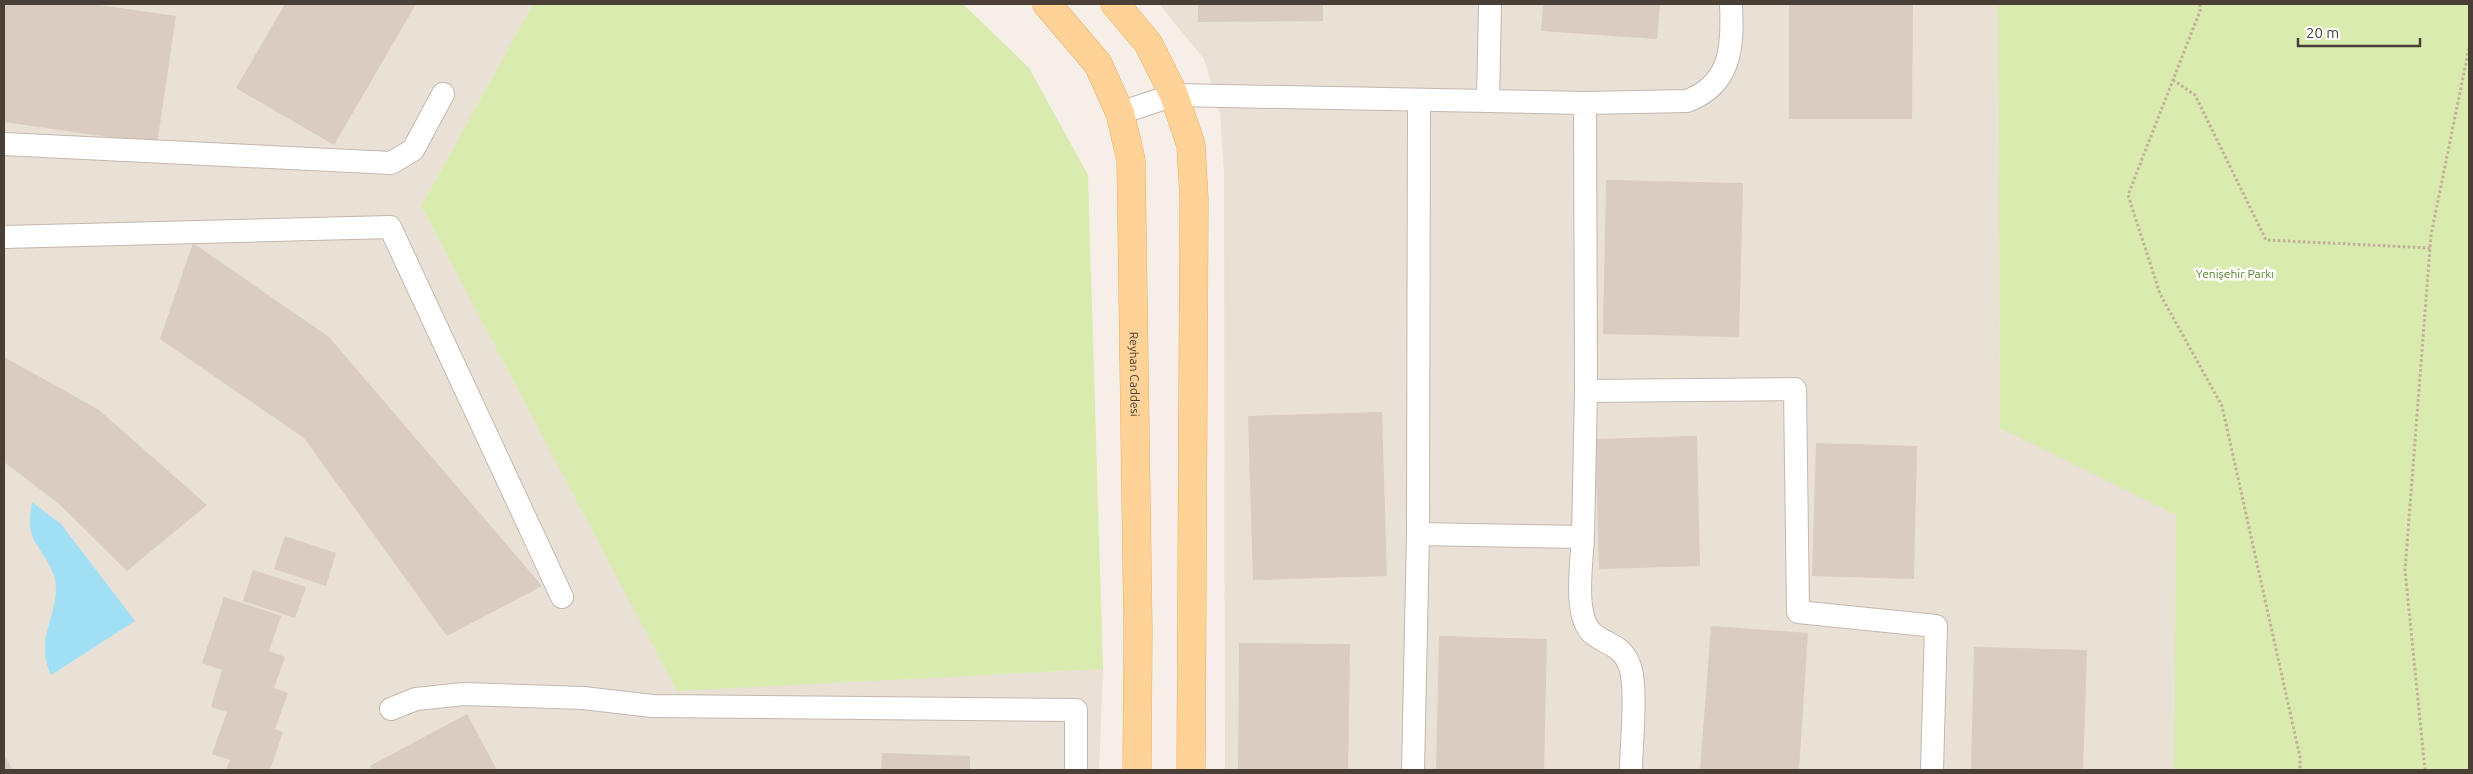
<svg xmlns="http://www.w3.org/2000/svg" width="2473" height="774" font-family="Ubuntu,sans-serif">
<rect width="100%" height="100%" fill="#f5efe8"/>
<!-- residential -->
<path fill="#e9e0d6" d="M4,4H533L421,206L677,690L1103,669L1099,770H4Z
M1159,4H1998L2000,427L2176,515L2174,770H1225L1224,170L1220,113L1204,59Z"/>
<!-- green -->
<path fill="#d9ebaf" d="M533,4H963L1029,68L1088,175L1103,669L677,691L421,206Z
M1998,4H2469V770H2174L2176,515L2000,428Z"/>
<!-- water -->
<path fill="#a1dff5" d="M32,502L61,524L135,621L51,675C35,638 56,621 56,588C56,569 42,555 34,540C28,528 30,514 32,502Z"/>
<!-- building -->
<path fill="#daccc0" d="M4,4H92L176,16L157,144L4,122Z
M285,4H416L334,145L236,88Z
M1198,4H1323V21L1198,22Z
M1543,4H1660L1657,39L1541,31Z
M1789,4H1913L1912,119H1789Z
M1606,180L1743,183L1739,337L1603,334Z
M193,243L329,337L542,586L447,636L304,438L160,339Z
M4,357L99,410L207,505L127,571L58,503L4,462Z
M1382,412L1387,576L1253,580L1248,416Z
M1697,436L1700,566L1599,569L1595,439Z
M1816,443L1917,446L1914,579L1812,576Z
M285,536L336,553L326,586L274,569Z
M253,570L306,587L295,618L243,601Z
M224,597L281,616L269,651L285,657L274,688L288,693L275,729L283,732L270,770H226L230,760L212,754L227,712L211,707L222,670L202,663Z
M1711,626L1808,633L1799,770H1700Z
M1439,636L1547,639L1544,770H1436Z
M1239,643L1350,644L1348,770H1238Z
M1974,647L2087,650L2083,770H1971Z
M467,714L497,770H373L370,766Z
M882,753L970,756V770H881Z
M4,755L13,770H4Z"/>
<g fill="none" stroke-linecap="round" stroke-linejoin="round">
<!-- service casing -->
<g stroke="#c4b8ad" stroke-width="24">
<path id="service" d="M1419,100L1418,534L1583,537L1586,391L1585,103
M1488,101L1490,4
M1120,113L1174,95L1585,103L1687,101C1732,84 1733,46 1731,4
M4,144L391,163L413,150L443,94
M4,237L390,227L562,597
M1586,391L1795,389L1798,612L1936,626L1932,770
M1583,537C1582,561 1573,615 1592,633C1606,645 1621,644 1629,664C1638,684 1631,746 1631,770
M391,709L416,699L464,694L583,698L652,706L1076,710V770
M1413,770L1418,534"/>
</g>
<!-- primary casing -->
<g stroke="#ebad60" stroke-width="29">
<g id="primary">
<path id="s1" d="M1047,4L1098,64L1120,113L1131,160L1138,631L1137,770"/>
<path d="M1115,4L1148,43L1174,95L1191,145L1194,199L1191,770"/>
</g>
</g>
<!-- path -->
<path stroke="#c4af9a" stroke-width="3" stroke-dasharray="2.5 2.5" stroke-linecap="butt" d="M2200,4V11L2128,195L2160,294L2222,406L2300,757V770
M2173,80L2195,95L2266,240L2430,248
M2425,770L2405,570L2431,235L2469,48"/>
<!-- service -->
<use href="#service" stroke="#fff" stroke-width="22"/>
<!-- primary -->
<use href="#primary" stroke="#ffd297" stroke-width="28"/>
</g>
<g text-anchor="middle" stroke-width="5" stroke-linejoin="round" paint-order="stroke">
<!-- park labels -->
<g font-size="12" fill="#547f25" stroke="#fff">
<text x="2235" y="278">Yenişehir Parkı</text>
</g>
<!-- street labels -->
<g font-size="12" fill="#493f36" stroke="#fff">
<text dy="4" stroke="none"><textPath href="#s1" startOffset="395">Reyhan Caddesi</textPath></text>
</g>
</g>
<!-- border -->
<rect width="2473" height="774" fill="none" stroke="#493f36" stroke-width="10"/>
<!-- scale -->
<path d="M2298 38v8h122v-8" fill="none" stroke="#493f36" stroke-width="2.5"/>
<text x="2306" y="38" font-size="15" fill="#493f36" stroke="#ffffff" stroke-width="4" paint-order="stroke">20 m</text>
</svg>
